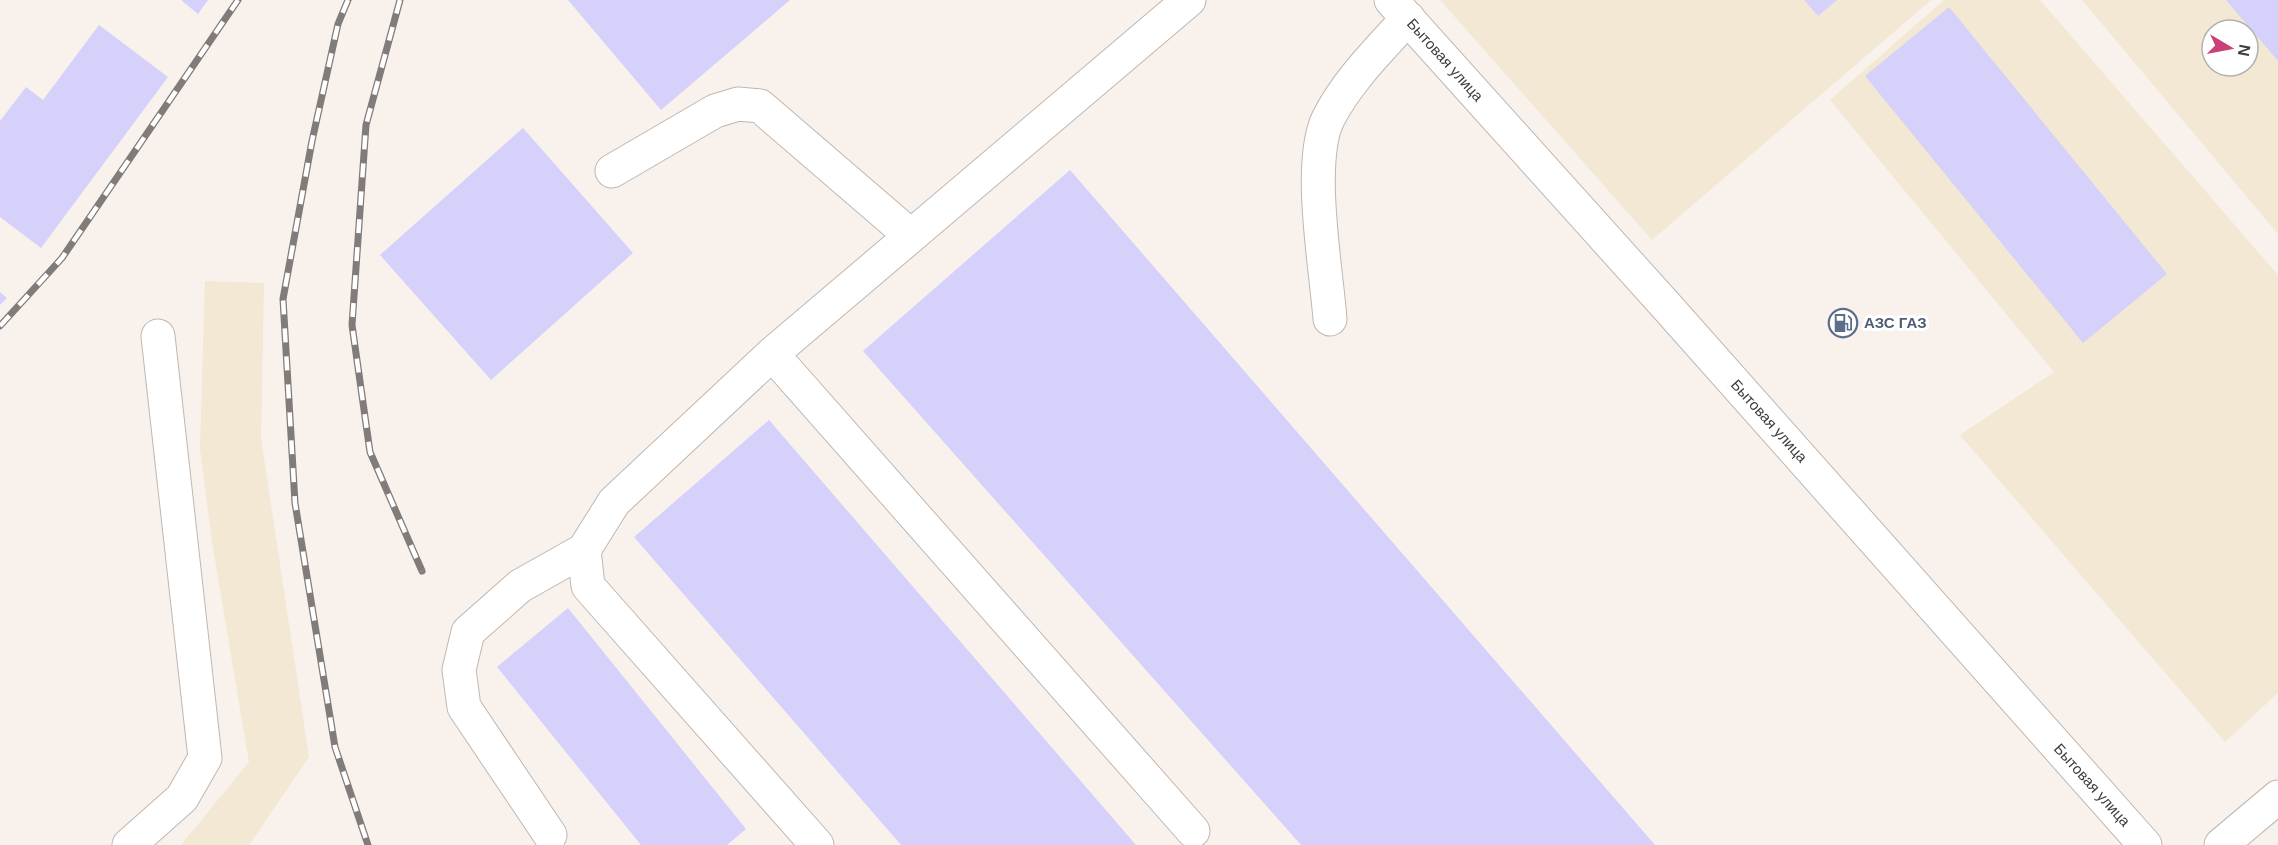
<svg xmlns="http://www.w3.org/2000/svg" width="2278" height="845" font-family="Arial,sans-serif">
<rect width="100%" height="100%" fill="#f9f1ec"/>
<!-- industrial -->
<path fill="#f2e8d3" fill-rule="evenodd" d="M1440,0H1931L1652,240Z
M1944,0H2040L2278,275V693L2225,742L1960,435L2054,372L1830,100Z
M2082,0H2278V234ZM2212,30H2248V66H2212Z
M205,281L264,283L261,438L309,757L249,845H181L249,762L212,542L200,449Z"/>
<!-- building -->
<path fill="#d5d1fb" d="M181,0H208L198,14Z
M568,0H790L661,110Z
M1804,0H1837L1818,16Z
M2226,0H2278V61Z
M1949,7L2167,274L2083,343L1865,76Z
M99,25L168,77L41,248L0,217V121L26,87L43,100Z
M523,128L633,253L491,380L380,255Z
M1070,170L1655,845H1301L863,351Z
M0,292L7,298L0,305Z
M769,420L1136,845H901L634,537Z
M568,608L746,829L727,845H641L497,667Z"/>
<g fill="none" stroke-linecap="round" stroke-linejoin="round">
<!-- minor casing -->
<g stroke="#bfb7b2" stroke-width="35">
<path id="minor" d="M1189,0L772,354L1193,831
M612,171L715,111L738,104L760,106L911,236
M1330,319C1326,267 1307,163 1328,119C1347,81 1380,49 1408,18
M772,354L614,502L584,550L588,586L817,845
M550,835L464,707L459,670L468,632L520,586L584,550
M129,845L182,798L205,758L158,336
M2221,845L2278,797"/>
</g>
<!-- major casing -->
<g stroke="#bfb7b2" stroke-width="35">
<path id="major" d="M1391,0L1669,309L2145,845"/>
</g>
<!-- minor -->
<use href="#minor" stroke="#fff" stroke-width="33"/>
<!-- major -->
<use href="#major" stroke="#fff" stroke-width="33"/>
<!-- rail casing -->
<g stroke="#817c79" stroke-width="7">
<path id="rail" d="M348,0L338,24L312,141L283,299L295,503L335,747L368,845
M400,0L366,125L352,325L370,452L422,571
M0,326L62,258L238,0"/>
</g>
<!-- rail -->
<use href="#rail" stroke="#fff" stroke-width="4.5" stroke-dasharray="14" stroke-linecap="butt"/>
</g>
<!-- icons -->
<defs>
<g id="fuel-ring" transform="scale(1.5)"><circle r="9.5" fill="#fff" stroke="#5c6f8a" stroke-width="1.5"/><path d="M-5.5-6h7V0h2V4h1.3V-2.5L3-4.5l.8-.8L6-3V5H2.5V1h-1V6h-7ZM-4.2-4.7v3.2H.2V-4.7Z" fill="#5c6f8a"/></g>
</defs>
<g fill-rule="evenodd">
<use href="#fuel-ring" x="1843" y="323"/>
</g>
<g text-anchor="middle" stroke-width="6" stroke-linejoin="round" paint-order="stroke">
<!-- street labels -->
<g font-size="15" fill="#3e3b39" stroke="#fff">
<text transform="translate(1445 60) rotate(48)" y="5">Бытовая улица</text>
<text transform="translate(1769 421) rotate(48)" y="5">Бытовая улица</text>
<text transform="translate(2092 785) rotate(48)" y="5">Бытовая улица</text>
</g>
<!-- service labels -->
<g font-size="15" font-weight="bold" fill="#4e5e75" stroke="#fff" text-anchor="start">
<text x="1864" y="328">АЗС ГАЗ</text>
</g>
</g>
<!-- north arrow -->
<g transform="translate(2230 48) rotate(100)"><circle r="28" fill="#ffffff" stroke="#b2b1b0" stroke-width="1.5"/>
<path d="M0-4.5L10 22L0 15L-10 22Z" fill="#ca4079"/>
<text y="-9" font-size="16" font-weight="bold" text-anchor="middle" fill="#3e3b39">N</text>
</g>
</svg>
